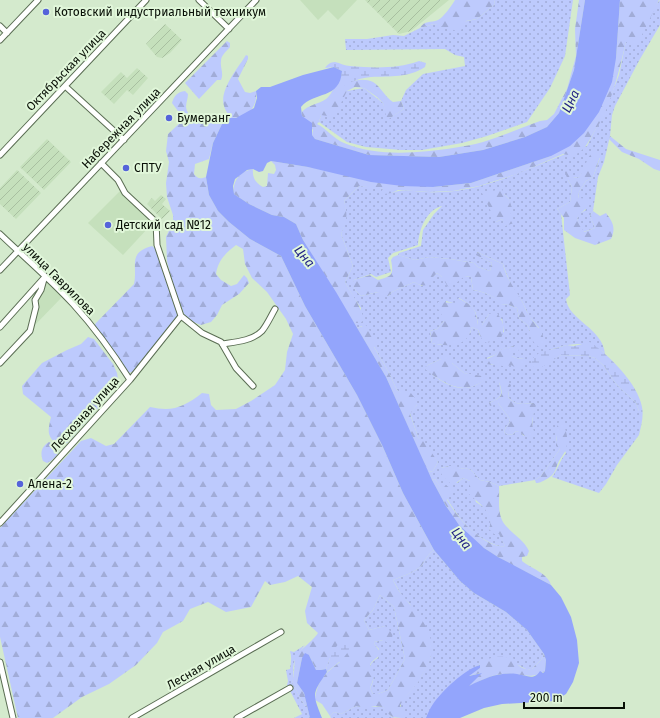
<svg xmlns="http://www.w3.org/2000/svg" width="660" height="718" font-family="'Fira Sans',sans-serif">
<defs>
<pattern id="industrial-furrows" width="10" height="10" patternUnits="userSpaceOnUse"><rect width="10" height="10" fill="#c5e0bc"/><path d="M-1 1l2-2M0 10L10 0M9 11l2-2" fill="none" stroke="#a8bfa0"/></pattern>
<pattern id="grass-dots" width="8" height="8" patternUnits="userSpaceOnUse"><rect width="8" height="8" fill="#bdcafd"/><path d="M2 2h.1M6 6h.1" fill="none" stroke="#a1acd7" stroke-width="1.8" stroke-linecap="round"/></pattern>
<pattern id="forest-firs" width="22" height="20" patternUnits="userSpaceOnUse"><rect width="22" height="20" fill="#bdcafd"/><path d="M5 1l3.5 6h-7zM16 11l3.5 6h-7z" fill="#a1acd7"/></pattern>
<pattern id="wetland-marsh" width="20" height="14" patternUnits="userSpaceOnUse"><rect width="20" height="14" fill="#bdcafd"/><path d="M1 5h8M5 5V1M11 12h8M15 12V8" fill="none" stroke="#a1acd7"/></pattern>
</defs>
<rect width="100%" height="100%" fill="#d4eacd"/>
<!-- built -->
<path fill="#c5e0bc" d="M300,0H357L338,20L328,10L318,20Z
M120,191L151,221L149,227L123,255L88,223Z
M45,277L64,295L34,326L32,324L35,300L29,294Z"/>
<!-- industrial -->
<path fill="url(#industrial-furrows)" d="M365,0H449L411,31L399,34Z
M165,24L182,40L170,53L162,58L157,57L146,44Z
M137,68L148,78L133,95L127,90L114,104L101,92L121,72L127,78Z
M47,139L71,162L44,190L20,167Z
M17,170L41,193L16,219L0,204V188Z
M161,195L166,199L162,204L170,211L162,219L147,204L152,198L155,201Z"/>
<!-- grass -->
<path fill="url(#grass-dots)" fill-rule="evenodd" d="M494,0H573L565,56L550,88L527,122L487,136L462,143L422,150H401L366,147L347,142L319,122L321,115L347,91L364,88L383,103L388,119L404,109L401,101L406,90L423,74L465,66L464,57L455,55L445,49L346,50L345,39H367L393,35L404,36L420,28L434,24L443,26L477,19L495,4Z
M660,0V25L640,59L615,106L612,115L610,136L604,162L598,177L593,211L590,216L595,228L583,232L577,219L579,214L586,210L578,199L579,192L586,181L593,177L600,158L587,164L583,172L578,178L573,177L568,180L572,187L570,202L557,209L561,214L570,295L566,299C568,320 603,328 605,354C590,339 568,344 550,350L552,360L561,355L588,356L595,358L604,366L616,384L636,403L639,411V435L617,465L606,484L599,493L552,477C558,469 560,460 566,453L557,435L556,440L560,449L541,476L535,480L499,486L490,482L480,480L471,470L465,468L460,469L449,466L441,468L457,483L463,478L470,481L476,502L485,508L490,516L491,524L489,529L499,533L505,546C498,547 493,544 487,541C461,528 450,502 435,479L432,480L428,472L433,471L438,462L418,437L410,413L417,405L397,390L388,371L362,326L357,328L354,323H360L361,308L354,298L345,282L353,266L341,234C346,223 347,213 344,201L359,186L377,187L392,193C403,188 416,192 428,192C445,193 464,190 480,186C517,176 551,158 587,146L593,134L603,116L619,75L626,41ZM504,194L509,199L510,211L506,226L502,219L496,222ZM442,206L434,214L423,230L421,246L399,253L398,255L415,260L429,257L450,259L474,263L478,267L490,271L492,263L477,255V252L503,264L505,270L513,289L522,301L529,316L539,328L530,331L528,326L519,318L517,308L509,305L501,304C494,295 484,292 473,290L471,277L465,276L442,277L437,273L422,286L414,282L392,292L388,296L378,292L361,296L356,291L353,285L354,280L371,274L376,277L391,272L388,258L393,253L418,245C419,230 426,210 442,206ZM459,298C473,307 476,307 478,325H482L489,314L502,319L504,332L480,336L478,330L472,327L470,333L441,345L432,343L430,331L437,329L444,321V317L446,301L453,303H458ZM514,346H518L512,353V356L516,358L524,359L511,365H491L487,358L495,355L500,350ZM441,359L452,363L464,373L488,379C482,381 477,385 471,387C455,392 435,378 425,368L428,365ZM499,382L509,391L508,397C516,406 523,404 534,403L532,427L524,436L520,432L516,431L513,434L508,435L504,432L506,427L510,422L509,418L498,403H489C502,397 503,396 499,382Z
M434,550L460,581L474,593L506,612L527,630L544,654C542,661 537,663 532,669H526L516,664L480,663L479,665C456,677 438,696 426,718H401V701C415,688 424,674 431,656L410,604L402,596L393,580C403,576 414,573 422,565C426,559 428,554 434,550Z
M380,595L394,607L405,659L388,690L378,694H373L370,688C371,686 372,684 373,681C375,670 363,667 378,658L379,649L375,645L374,642L383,640L385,626L369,630L364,620L373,610Z
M305,645C301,650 295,656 294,663C292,671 295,675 292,683L305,706L307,705L310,718H294L302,714L287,685L288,681L286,670L290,669C291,663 292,657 290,651L294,652Z
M356,706C365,708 374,706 383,707L391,716L395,718H331L330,716L334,712L341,714Z"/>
<!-- forest -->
<path fill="url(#forest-firs)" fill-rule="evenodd" d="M455,0H494L495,4L477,19L466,21L460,32L434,24L420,28C425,20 430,23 438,20C443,18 452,5 455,0Z
M579,0H585L574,70L559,113L547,127L525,137L483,150L439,157L369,155L315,139L312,135L313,130L302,116V112C307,105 319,104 326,99C329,97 330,94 332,92C342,83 361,76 373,82C381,87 385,97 393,102L401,101L404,109L387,120L383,103L377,97L364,88L355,87L347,91L334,117L321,115L319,122L317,124C327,129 334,139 344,143C377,157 419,153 453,148C463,146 473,145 483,142C502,136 521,128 540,121L547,120L554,114L567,89L576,56L575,29Z
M620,0H659L640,39L635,45L626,42C620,67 614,92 604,115C601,122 596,128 593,134C586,146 580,159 563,154L517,174L479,186L453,191L429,192L398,190L392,193L383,194L381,192L383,189L359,186L344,201C348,214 347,222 341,234L353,266L345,282C352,295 361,306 364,320L360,323H354L303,240L296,224L284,217L272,215L249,204L234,194C232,181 240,171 253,169C252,178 256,183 263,187L267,186L268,173L274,174L276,170L275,165L271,161L433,187L471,183L551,156L616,58Z
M227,41L230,43V47C227,51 221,55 221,61C220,68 224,73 221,80H217L199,99L185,83Z
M246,55L248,56V59L238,79L245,92L250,93L256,91C258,108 246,119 230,118C228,114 225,110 224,106C219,90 238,68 246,55Z
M185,91L188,94C188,98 186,103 186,107C187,117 198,122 206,122L214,113L220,117L222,124L213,143L209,159L195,164L194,174C198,179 200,179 206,177L209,195L218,211L229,222L250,239L281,256L305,306L357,395L383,447L403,493L434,550C428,554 426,559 422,565C414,573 403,576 393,580C396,586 399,592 403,596C417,613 436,632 431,656C429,664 424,672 420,679C416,687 402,699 400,706L405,712L402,718C392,718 388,715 383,707L375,706L366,708L356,706L341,714L334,712L330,716L322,704L315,700C317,681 325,673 340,662L330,658L326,669L321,670H316L309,655L302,658L297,683L304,693L307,705L305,706L292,683C295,674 294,664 295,654C300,652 316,637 318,633L307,623L305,611L312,587L298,576L285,582L270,585L265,581L251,607L226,612L208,602L190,609L183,621L163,632L157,643L136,665L109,684L82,697L53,718H18L0,637V528L81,441L91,438L106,446L114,444L150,407C173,412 184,407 202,393L209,394L211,405L216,410L236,409L251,401L275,385L285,370L287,352L293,334L286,319L267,292L252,278L245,264L243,249L236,245C226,253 218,260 216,274L221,280L231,286L237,284L244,275L247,278L249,283L239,294L222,305L217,315L211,322L201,325L191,321L184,314L172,281L167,261L166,237L173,222V215L167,197L166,183L169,162L166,151L168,134L181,122V115L172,103C174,96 177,92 185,91ZM380,595L394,607L405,659L388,690L378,694H373L370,688C374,678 376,674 370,665C372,660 378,658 381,653L375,645L374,642L383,640L388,643L391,641L393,634L385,626L369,630L364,620L373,610Z
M610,136L626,149L660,160V171L654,169L639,159L622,152L609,139Z
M593,152L597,153L600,157L593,177L586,181L579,192L578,198L590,199C588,211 581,210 577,219L584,232L595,228L590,216L593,211L600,216L606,213C613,222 616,228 611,239L595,245L575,238L564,230V218L557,209L570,202L572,187L568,180L564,170L568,168L573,177L578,178C586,169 586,157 593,152Z
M502,189L504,194L509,199L512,208L510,211L514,223L505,226L502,219L496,222L482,193Z
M152,246L156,249L179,316L178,323L132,372L128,373L94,326L96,323L134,284C138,265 127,253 152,246Z
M477,252L503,264C506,278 515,289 522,301C524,305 526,311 529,315C534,325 544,330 544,342L539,347L531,340L530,331L528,326L519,318L517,308L509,305L500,304C494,295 484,292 473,290L471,277L465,276L452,286L448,287L442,277L437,273L433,277V282C425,287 421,286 414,282L392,292L388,296H381L378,292L361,296L356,291L352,284L354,280L370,275L378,280C392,276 394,275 391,260L393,257L398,255L415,260L429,257L450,259L474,263L478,267L490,271L492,263L476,255Z
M458,298C474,307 475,306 478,325H482L489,314L496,312C503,320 506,328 501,338L487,343C481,340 480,335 478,330L472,327C471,331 469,335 466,339C458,347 443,346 432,343L430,331L437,329L444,321L443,317L437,307L438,302L458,303Z
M366,325L376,341L374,347L388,371L397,390L402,393L410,392L415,398L417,405L410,414L418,437L420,439L423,440L438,462L433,471L428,472L386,377L357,328Z
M88,337L94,339L113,364L117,373L118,379L115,389L67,443L58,445C46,436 48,430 51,417L23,394L22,386L42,363L67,350L81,344Z
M514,346H518L519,350L517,353H512V356L516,358L524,359L526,362L521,369H518L511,365L503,366L486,364L485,360L495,355L499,350Z
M443,355L453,357L452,363L464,373L488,377V380C482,381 477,385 471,387C456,392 434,377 424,368L428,365L441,359Z
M501,379L506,381L511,385L509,391L508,397C516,406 523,404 534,403L536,405C534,412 530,424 534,431L532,436L529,438C524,436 521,432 516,431L513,434L508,435L504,432L506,427L510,422L509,418L498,403L490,406L489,403C502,397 504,396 499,382Z
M559,422L563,423C565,429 568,435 567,441C567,451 564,453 559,461C554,472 556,474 545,480C541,482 540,483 536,483L535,480L541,476L560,449L556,446L557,427Z
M49,442L54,444L59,450C58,456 52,461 47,463L43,461C40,453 41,447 49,442Z
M449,466H456L460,469L465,468L471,470L480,480L490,482L499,486C500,499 496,515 506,526C514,535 524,540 529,551L527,556L522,557V561C530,568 548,573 551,585C518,567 483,554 459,525C448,511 440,495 432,480L435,479L441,488L446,486L451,487L453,492L447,500C458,518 471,533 490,543C495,545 499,547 505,546L499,534H494L489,529C495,512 478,503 468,493L470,481L463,478L453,485C447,481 443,477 439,470L441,468Z
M544,654L546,660L545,671C529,681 521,672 503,674C490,675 480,681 468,687L481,673L468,676L480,668V666L479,665L480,663C493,656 499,656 513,658C517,666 523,670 532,669C537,663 542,661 544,654Z"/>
<!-- wetland -->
<path fill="url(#wetland-marsh)" d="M419,61L426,63L425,67C408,78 391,76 371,77C357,78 343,85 331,93L341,77L342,71L334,67L325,68C327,65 330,62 335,62C340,63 345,66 350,66C373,68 397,69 419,61Z
M590,342C609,355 638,384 642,407C644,416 641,426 639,435V411L636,403L616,384L604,366L595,358L588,356L561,355L542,367L535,368L531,365L533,358L539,353L567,345L574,346Z
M342,640L350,641C352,654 337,664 327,672L326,669C330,657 333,649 342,640Z"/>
<!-- water -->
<path fill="#93a5fc" d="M585,0H620L616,58L612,82L599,112L584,133L570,146L551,156L471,183L433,187L402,186L371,182L308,167L271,161L267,163L263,171L259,172L253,169L247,170L235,179L233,186L234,194L249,204L272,215L284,217L296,224L303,240L336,292L386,377L432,480L446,506L459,525L484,548L498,557L551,585L561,597L571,617L577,640L579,663L573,682L566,694L554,701L502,704L484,708L460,718H426C428,713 430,708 433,704C442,691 465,669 480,665V668L469,676L482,673L469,686C486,678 498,672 517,674C526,675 534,681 540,671L543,673L545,671L546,660L544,654L527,630L506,612L474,593L460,581L434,550L403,493L383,447L357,395L305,306L281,256L250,239L229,222L218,211L209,195L206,177L213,143L222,124L230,118H236L254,108L257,98L256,91L261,87H270L303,75L334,67L342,71C340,100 314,91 301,107L302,116L312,123V135L315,139L369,155L439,157L483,150L525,137L547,127L559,113L574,70Z
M305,653L309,655L316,670H321L326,669L327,672C312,694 312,693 322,718H310L304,693L297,683L302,658Z"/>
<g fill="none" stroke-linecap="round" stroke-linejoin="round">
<!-- minor casing -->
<g stroke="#5a6d53" stroke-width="7">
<path id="minor" d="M199,0L229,29
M0,26L7,33
M0,40L38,0
M65,86L124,140
M0,155L146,0
M101,163L118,180L125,193L156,222L157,245L181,316L202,333L221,342L236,368L253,386
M0,234C24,257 50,279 73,304C94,327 113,353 130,380
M0,270L256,0
M0,327L43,279
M222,344C235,342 252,341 262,331C267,325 271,316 275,309
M0,363L30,331L36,307L35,300L41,290L44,279
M0,523L130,380L181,316
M0,662L13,718
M132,718L281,632
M237,718L290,688"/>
</g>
<!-- minor -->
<use href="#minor" stroke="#fff" stroke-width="5"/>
</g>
<!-- markers -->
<g fill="#5563da" stroke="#e1f7da" stroke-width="1.5">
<circle cx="46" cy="12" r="4"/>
<circle cx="169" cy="118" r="4"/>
<circle cx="126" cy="168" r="4"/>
<circle cx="108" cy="225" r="4"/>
<circle cx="20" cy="484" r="4"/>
</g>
<g text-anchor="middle" stroke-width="4" stroke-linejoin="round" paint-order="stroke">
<!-- poi labels -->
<g font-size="12" fill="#080f06" stroke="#e1f7da" text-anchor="start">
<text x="54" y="16">Котовский индустриальный техникум</text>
<text x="177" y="122">Бумеранг</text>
<text x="134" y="172">СПТУ</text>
<text x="116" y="229">Детский сад №12</text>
<text x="28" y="488">Алена-2</text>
</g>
<!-- street labels -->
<g font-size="12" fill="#080f06" stroke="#e1f7da">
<text transform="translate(66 70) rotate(-46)" y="4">Октябрьская улица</text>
<text transform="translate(121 128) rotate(-46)" y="4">Набережная улица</text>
<text transform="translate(59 279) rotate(45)" y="4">улица Гаврилова</text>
<text transform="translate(85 414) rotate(-48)" y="4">Лесхозная улица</text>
<text transform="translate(201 667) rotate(-30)" y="4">Лесная улица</text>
</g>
<!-- water labels -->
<g font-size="13" font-style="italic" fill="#232385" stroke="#e1f7da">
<text transform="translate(570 101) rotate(-64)" y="5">Цна</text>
<text transform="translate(305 256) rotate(50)" y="5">Цна</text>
<text transform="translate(462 538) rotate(52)" y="5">Цна</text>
</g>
</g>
<!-- scale -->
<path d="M524 702v6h100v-6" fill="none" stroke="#080f06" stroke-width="2"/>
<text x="530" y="702" font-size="12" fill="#080f06" stroke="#e1f7da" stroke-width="3" paint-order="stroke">200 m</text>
</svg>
